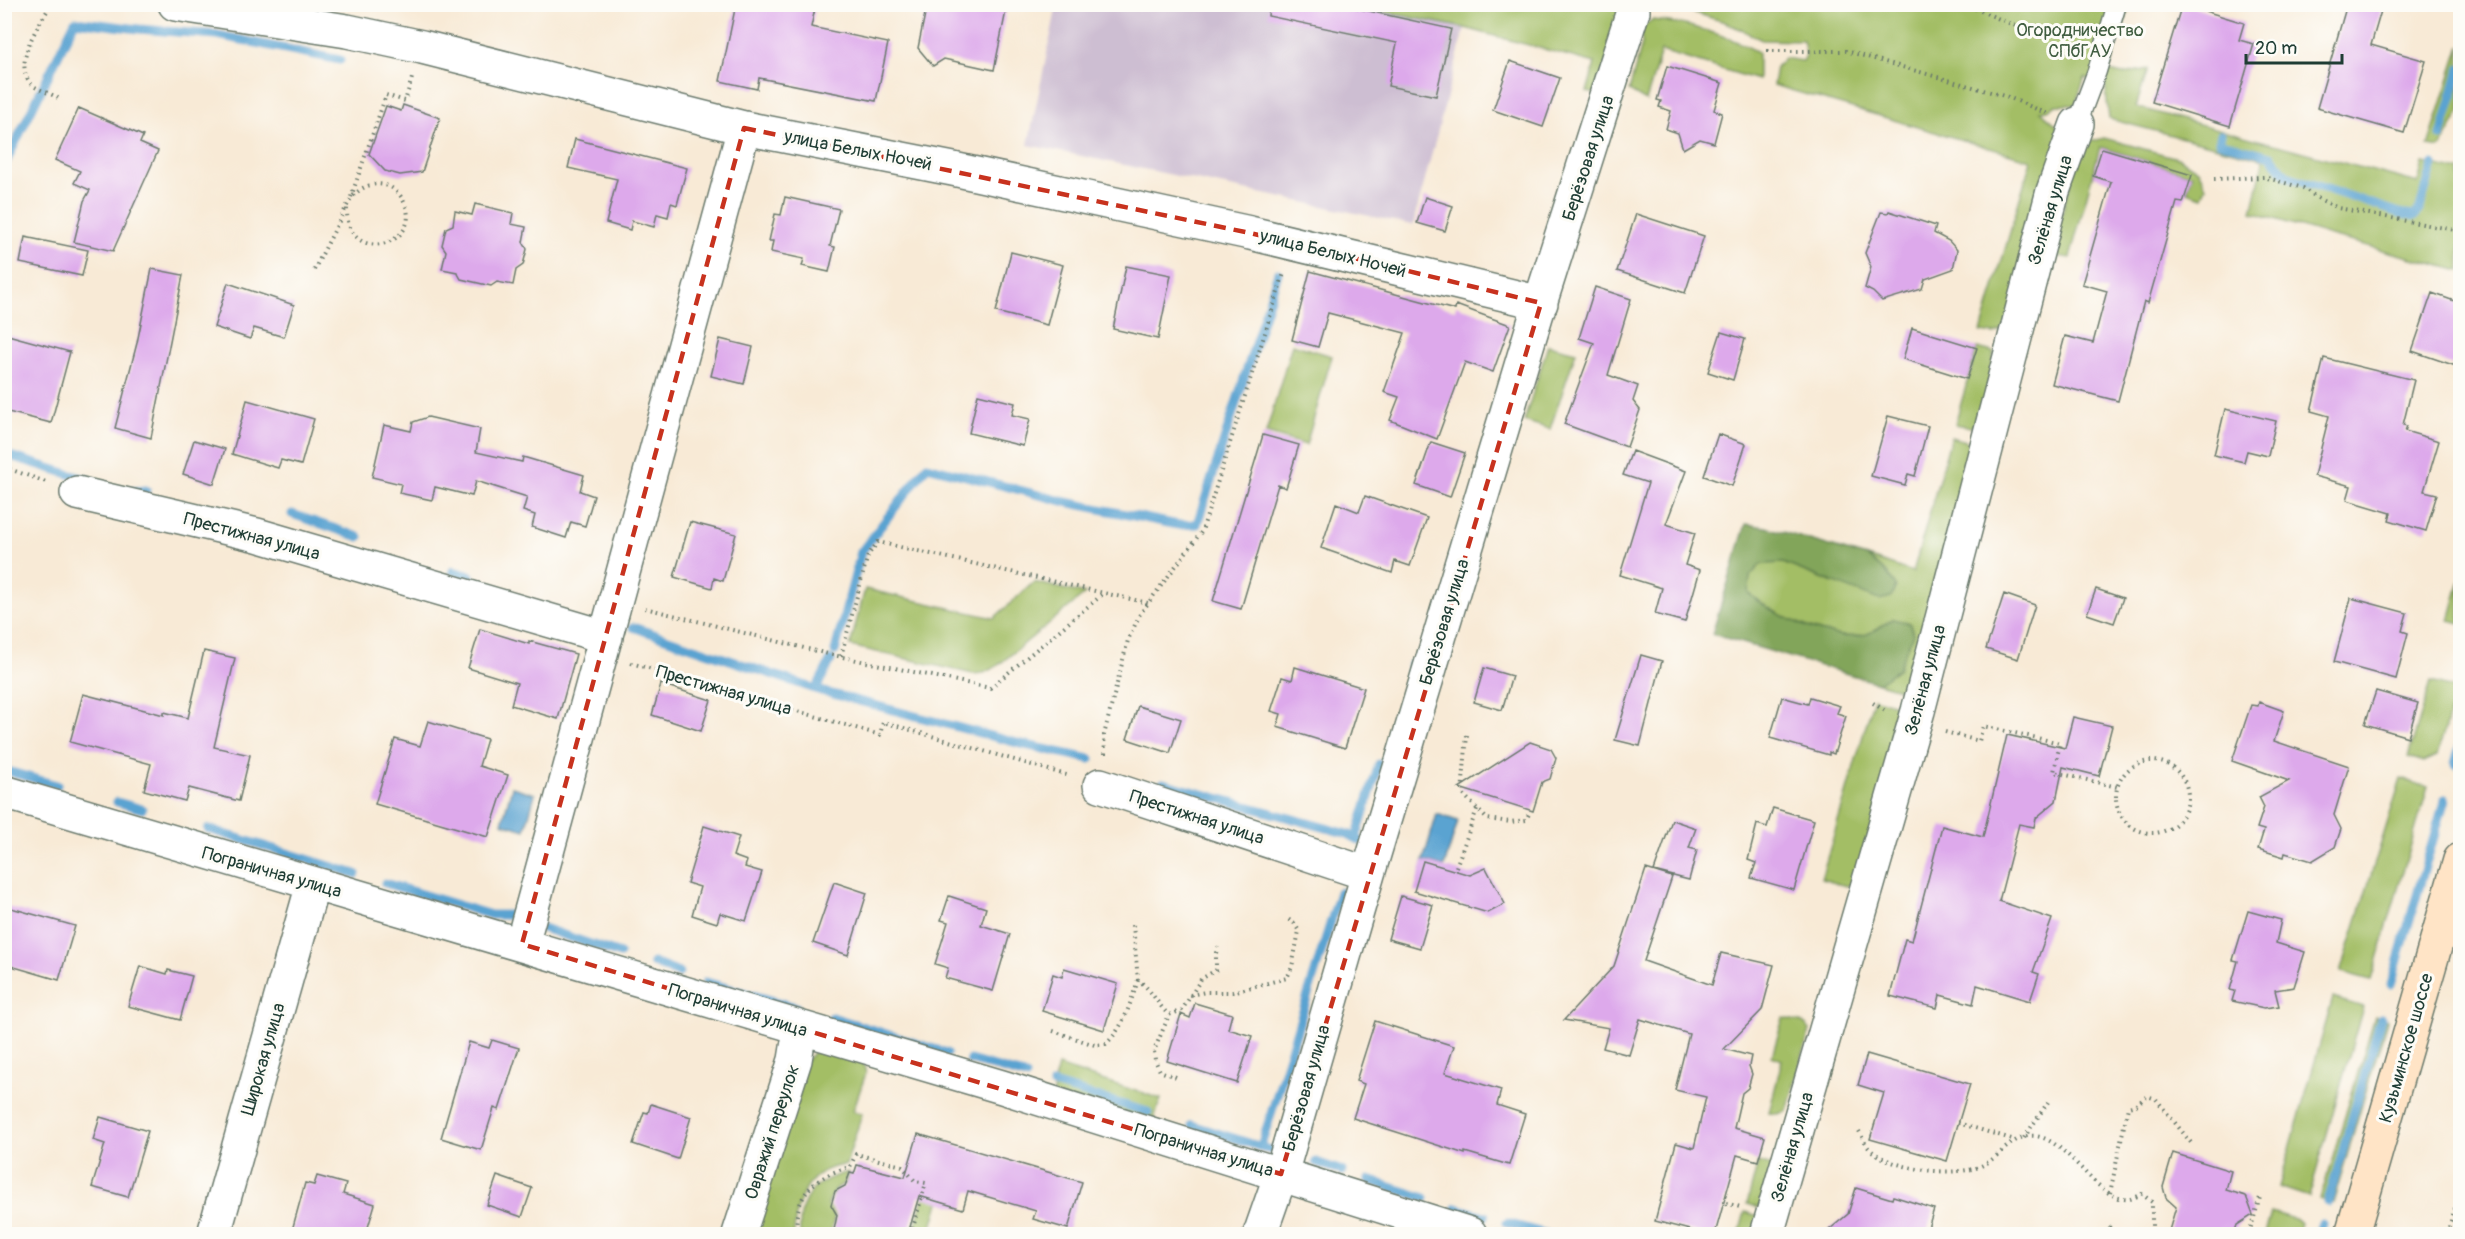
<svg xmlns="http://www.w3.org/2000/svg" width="2465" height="1239" font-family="Pangolin,sans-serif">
<rect width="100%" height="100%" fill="#fdfcf7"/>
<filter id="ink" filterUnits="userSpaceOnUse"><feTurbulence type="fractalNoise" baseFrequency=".0167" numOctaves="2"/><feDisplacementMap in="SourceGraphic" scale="12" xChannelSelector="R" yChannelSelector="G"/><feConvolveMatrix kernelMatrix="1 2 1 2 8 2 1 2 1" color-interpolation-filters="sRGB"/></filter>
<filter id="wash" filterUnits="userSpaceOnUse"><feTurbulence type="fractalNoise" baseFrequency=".008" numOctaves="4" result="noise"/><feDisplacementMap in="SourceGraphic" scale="24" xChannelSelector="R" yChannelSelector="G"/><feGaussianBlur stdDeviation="1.35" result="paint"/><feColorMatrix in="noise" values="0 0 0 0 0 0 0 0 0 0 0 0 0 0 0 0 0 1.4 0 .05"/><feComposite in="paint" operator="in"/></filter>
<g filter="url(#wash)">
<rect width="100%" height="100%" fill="#f8ead6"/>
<!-- industrial -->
<path fill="#cdbed2" d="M1057,5H1349L1465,28L1413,225L1028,145Z"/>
<!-- green -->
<path fill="#a3be65" stroke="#617e4c" stroke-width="1.5" d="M1349,5H1626L1595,94L1587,92L1595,63L1465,28Z
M1668,5H2130L2109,71L2123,74L2148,69L2136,107L2418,183L2423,163L2460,171V271L2327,235L2252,212L2264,159L2109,119L2105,83L2085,78L2075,105H2055L2048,110L2041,111L2061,129L2005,330L1994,334L1981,332L2031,160L1773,85L1776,67L1784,58L1803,61L1806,55L1803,41L1762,40L1725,22Z
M1652,20C1688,23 1727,35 1758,52V80L1661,51L1646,101L1629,91L1642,44L1641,33L1645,25Z
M2460,46V113L2440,148L2428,146Z
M2104,138L2181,159L2198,170L2206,186L2202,197L2187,192L2192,175L2100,147L2070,258L2056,256L2051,252L2080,150L2086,143Z
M1292,344L1332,356L1306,445L1266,433Z
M1548,345L1576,352L1550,429L1524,421Z
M1977,348L1994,352L1982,421L1970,427L1955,424Z
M1951,437L1966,441L1974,448L1913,693L1878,683L1898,669L1893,619C1884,624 1874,633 1864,635C1830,643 1775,615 1748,593L1750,576L1761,564L1783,563L1833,583L1887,573L1867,557L1913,572Z
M2460,581V623L2449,620Z
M1034,582L1085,594L997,666L984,673L973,674L850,646L865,589L994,618Z
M2431,682L2456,689L2437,756L2424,762L2408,757Z
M1874,698L1907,709L1855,883L1846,886L1821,879Z
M2401,779L2428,787L2371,980L2341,972Z
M2333,998L2363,1007L2309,1197L2279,1187Z
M2375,1016L2387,1020L2333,1203L2320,1199Z
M1783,1018C1794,1021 1802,1019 1810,1030L1787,1111L1778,1114L1769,1113L1782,1060L1772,1056Z
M823,1049L862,1059L866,1073L853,1111L862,1114L846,1165C808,1168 795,1201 794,1234H747L804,1063L814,1052Z
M1058,1066L1161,1099L1153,1121L1054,1095L1053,1084Z
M1758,1162L1773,1166L1761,1209L1747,1204Z
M848,1172L845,1183L834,1190L828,1205L835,1216L831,1230L833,1234H800C798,1198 813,1181 848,1172Z
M924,1195L940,1199L930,1234H913Z
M1745,1212L1762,1217L1757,1234H1739Z
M2271,1212L2298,1220L2301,1223L2298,1234H2265Z"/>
<!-- forest -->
<path fill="#82a55a" stroke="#507147" stroke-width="1.5" d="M1746,524L1766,527L1867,557L1887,573L1896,586L1891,597L1879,600L1783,563L1761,564L1750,576L1748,593C1773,615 1831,643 1864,635C1874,633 1884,624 1893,619L1910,623L1913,634L1898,669L1878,683L1712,634Z"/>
<!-- water -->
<path fill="#5aa3d1" stroke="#3c7082" stroke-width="1.5" d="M512,787L535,794L525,830L502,823Z
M1437,814L1458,821L1444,867L1423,861Z"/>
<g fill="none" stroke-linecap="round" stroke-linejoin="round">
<!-- stream -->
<path stroke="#5aa3d1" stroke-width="9" d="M2221,134L2219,142L2271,156L2287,176L2406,215L2415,216L2420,208L2433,165
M2441,136L2460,69
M4,166L75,21L139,29L217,35L340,60
M4,454L88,480
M127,492L146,490
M292,514L359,537
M453,571L470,576
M633,627L821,691L1021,744L1090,759
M835,651L861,552L927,466L1066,502L1178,525L1197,524L1278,273
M1410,672L1412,664
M816,689L831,660
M2455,764L2460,746
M4,770L57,785
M1163,783L1348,834L1361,841
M117,802L142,809
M208,829L356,874
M1356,838L1379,764
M385,883L491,915H509
M543,928L620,954
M653,963L679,973
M706,982L796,1007
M2391,984L2445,799
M832,1017L947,1053
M970,1060L1026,1076
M1053,1084L1148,1112
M1192,1125L1274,1151
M1261,1146L1340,892
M1316,1162L1342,1171
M1369,1180L1425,1198
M2328,1202L2381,1018
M1456,1208L1485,1216
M1507,1223L1547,1234
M2318,1234L2322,1224"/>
</g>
<g id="blocks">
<!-- building -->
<path fill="#dda9eb" d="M736,4H816L811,27L888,43L876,101L759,78L757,89L720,81Z
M927,4H973L1006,11L994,70L944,59L933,66L918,48Z
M1269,4H1337L1451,29L1436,96L1388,86L1397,43L1268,16Z
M2182,4L2244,23L2239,40L2254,44L2230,126L2152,102Z
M2347,4H2383L2371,45L2426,61L2404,133L2317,108Z
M1510,61L1560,78L1543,127L1493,110Z
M1667,66L1722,83L1714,110L1722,113L1714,143L1700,139L1683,149L1678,133L1666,129L1671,111L1659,107L1661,101L1657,100Z
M403,105L440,118L422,172L400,175L385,171L369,154L386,106L401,111Z
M79,108L143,136L140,143L158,151L113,251L74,242L84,201L90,190L74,183L80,171L55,160Z
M575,139L687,168L677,205L671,203L668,217L657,214L654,227L632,221L630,230L606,223L617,179L568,168Z
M2102,148L2192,175L2183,203L2177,202L2148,303L2144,301L2118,401L2052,384L2065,336L2093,343L2107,291L2082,284L2111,182L2093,176Z
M785,197L839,209L830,246L835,247L829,272L802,266L804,259L771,252L773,241H769L775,214L781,215Z
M1425,197L1453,206L1445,231L1417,223Z
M475,204L513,213L511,224L526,227L523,242L527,249L523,265L516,270L513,285L497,282L491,286L461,279L457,272L442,269L446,251L442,245L446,228L453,225L455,211L472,215Z
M1889,211L1936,226L1934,233L1949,241L1957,250L1953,269L1925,279L1922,289L1882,301L1873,292L1865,288L1871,267L1865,253L1881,212L1888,213Z
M1636,214L1704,236L1685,293L1617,271Z
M25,237L88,250L82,276L20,263Z
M1011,252L1063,265L1047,325L996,312Z
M1126,266L1171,275L1158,339L1113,329Z
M152,269L183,275L151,438L115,428L137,343Z
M1310,271L1455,310L1456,305L1510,325L1493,372L1465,362L1437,439L1390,420L1399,397L1384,392L1405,333L1328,313L1318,347L1292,340Z
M228,283L294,305L284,337L254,328L250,339L214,327Z
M1595,287L1631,299L1608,375L1638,386L1633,401L1640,410L1627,447L1564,424L1594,343L1579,338Z
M2432,293L2460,303V353L2456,366L2412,351Z
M1912,328L1977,348L1967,379L1903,359Z
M1721,332L1745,339L1733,380L1708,372Z
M8,335L70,352L51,423L4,411V349Z
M720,339L753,347L744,384L711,376Z
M2324,358L2414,380L2403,425L2407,426L2405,431L2439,441L2424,491L2437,494L2426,531L2389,520L2391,513L2347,500L2351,486L2314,476L2329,416L2311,411Z
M978,394L1015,403L1012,415L1030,419L1023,446L969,433Z
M247,400L314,419L301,465L281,460L278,468L232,454Z
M2225,409L2276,421L2268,456L2247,451L2244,462L2214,455Z
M1888,416L1928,426L1915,476L1908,474L1905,485L1871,476Z
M428,417L480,429L476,452L522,462L523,457L584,475L580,491L594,496L585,526L571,522L566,538L532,527L535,515L523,511L527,497L476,481L472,496L435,487L432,500L399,493L401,484L372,477L384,425L411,431L413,422Z
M1718,434L1746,444L1732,486L1704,476Z
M1263,435L1299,445L1286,488L1278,485L1241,609L1213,601Z
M194,440L225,449L214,484L183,474Z
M1431,442L1465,453L1450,497L1416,485Z
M1632,451L1686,471L1666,524L1695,533L1685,565L1700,570L1685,622L1655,614L1662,588L1620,575L1648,483L1623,475Z
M1365,496L1427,518L1410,566L1395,561L1392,573L1321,548L1336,503L1359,512Z
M690,522L736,534L723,581L714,578L712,588L674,577Z
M2096,589L2123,598L2114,623L2087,614Z
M2004,594L2035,605L2018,659L1986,649Z
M2351,598L2407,613L2402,631L2408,633L2396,679L2334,662Z
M480,629L529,644V641L576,654L558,719L511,705L517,683L468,668Z
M204,651L235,658L214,747L250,755L239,801L189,788L185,801L144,790L151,764L70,742L83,694L164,715V712L188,718Z
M1641,655L1662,661L1640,746L1615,740Z
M1295,667L1364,688L1345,748L1277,727L1281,714L1271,711L1282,677L1292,680Z
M1484,668L1512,676L1502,710L1474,702Z
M661,684L711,700L701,731L652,715Z
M2376,691L2418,703L2408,737L2365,724Z
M1782,697L1808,704L1810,697L1840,706L1837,713L1846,716L1834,754L1829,752V755L1770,738Z
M2259,702L2284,711L2274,741L2349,766L2334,815L2341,829L2335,847L2312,861L2285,853L2284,857L2258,849L2264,830L2257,828L2264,807L2259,797L2289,781L2232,761L2251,705L2258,706Z
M1138,706L1181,719L1170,753L1127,739Z
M2073,717L2112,726L2099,776L2063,767L2056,801L2036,818L2034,827L2019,824L1999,901L2052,919L2033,972L2039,974L2030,1001L1977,985L1973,1004L1940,995L1937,1008L1890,996L1905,939L1912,941L1942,826L1983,837L2007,735L2065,748Z
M428,721L487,739L479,766L508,775L488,837L375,804L395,739L420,746Z
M1530,742L1551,749L1556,758L1550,779L1542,782L1533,811L1459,788Z
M1773,808L1814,820L1794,890L1751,878L1756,863L1748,860L1757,824L1767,827Z
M1672,820L1696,828L1689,848L1697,850L1689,880L1654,871Z
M704,826L739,837L733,856L747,861L745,867L762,872L746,921L720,913L717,923L692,915L700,887L687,883Z
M1423,861L1470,875L1486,868L1505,904L1488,913L1414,891Z
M1646,869L1672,877L1644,961L1712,985L1721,953L1774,965L1762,1010L1724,1049L1751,1056L1749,1066L1752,1074L1748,1088L1742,1093L1734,1128L1765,1137L1758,1161L1737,1155L1715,1234H1705L1655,1221L1676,1143L1694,1148L1706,1097L1675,1090L1689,1034L1640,1019L1629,1055L1603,1048L1609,1028L1564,1020L1614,966Z
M834,882L867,893L848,955L813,943Z
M949,896L986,908L981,925L1010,934L993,991L945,978L948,968L935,964L948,922L941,920Z
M1401,896L1433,905L1420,948L1388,939Z
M4,906L75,926L59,980L4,964Z
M2248,911L2281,920L2276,943L2305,952L2294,987L2275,990L2279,1006L2264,1008L2232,1001L2235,991L2230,990L2238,961L2233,960Z
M140,966L167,974L168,970L192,976L180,1020L128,1006Z
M1064,968L1118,984L1104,1030L1042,1011L1053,974L1062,977Z
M1195,1003L1232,1014L1228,1029L1252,1036L1237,1083L1167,1061L1181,1014L1190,1018Z
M1375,1021L1454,1046L1445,1073L1501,1090L1497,1105L1525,1114L1509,1165L1465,1152V1154L1353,1118L1364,1084L1356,1081Z
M492,1040L519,1048L499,1110L494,1108L481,1150L441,1138L469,1042L489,1048Z
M1867,1054L1970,1084L1947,1161L1870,1139L1884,1093L1858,1085Z
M651,1104L691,1117L678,1159L633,1144L644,1112L648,1113Z
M100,1117L148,1131L128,1197L92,1187L105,1144L93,1140Z
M918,1134L1082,1182L1068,1229L1033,1219L1036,1211L968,1191L963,1209L919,1196L908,1234H838L839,1231L834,1230L837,1215L831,1205L835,1191L845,1186L850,1173L854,1174L857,1165L905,1177Z
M2173,1153L2231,1171L2226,1190L2246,1196L2253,1215L2237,1225L2234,1234H2168L2176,1207L2166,1198L2163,1187Z
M317,1176L346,1184L343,1194L375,1204L366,1234H291L305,1183L314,1185Z
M497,1176L532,1188L522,1217L487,1205Z
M1856,1188L1892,1199L1893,1196L1934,1209L1926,1234H1824L1848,1214Z"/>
</g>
</g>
<g filter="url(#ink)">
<use href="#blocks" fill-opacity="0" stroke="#6b7a6d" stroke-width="1.5"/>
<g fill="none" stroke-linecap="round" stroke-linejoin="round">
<!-- lane casing -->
<g stroke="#6b7a6d" stroke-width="21">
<path id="lane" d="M2077,124L2097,71L2117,4"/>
</g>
<!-- street casing -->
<g stroke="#6b7a6d" stroke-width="36">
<path id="street" d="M175,4L347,31L422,47L744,128L953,169L1250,233L1541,303
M77,493L257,535L606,637
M1100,785L1368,874
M4,792L1002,1087L1470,1234
M522,944L744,128
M214,1234L313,884
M739,1234L795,1060L800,1029
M1260,1234L1281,1174L1368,874L1536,316L1633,11
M1767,1234L1918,711L2053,191L2077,124"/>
</g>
<!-- secondary casing -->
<g stroke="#6b7a6d" stroke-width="36">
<path id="secondary" d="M2352,1234L2460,860"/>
</g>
<!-- path -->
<path stroke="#6b7a6d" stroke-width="4" stroke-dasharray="1.5 4.5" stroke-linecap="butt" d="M55,4L50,6C39,25 11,64 32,85C37,89 52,94 58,98
M1964,4L2056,43L2077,57
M1767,51H1846L2008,97L2048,114
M2214,179L2264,177L2303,188L2319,199L2338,208L2460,231
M351,197L386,95L405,101L412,78
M314,270L351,198C361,187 373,181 388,186C395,189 401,195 404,202C426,244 345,269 347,208
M4,467L46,482
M645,608L828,654L990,688L1103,594
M841,656L868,555L878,542L1148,603
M631,663L880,735L883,722L1070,776
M1873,703L1884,710
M1945,732L1979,741L1983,726L2060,743L2054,772L2117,787
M1467,735L1462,793L1487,819L1511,822L1526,820L1529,814
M1105,754L1104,735L1128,640L1140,614L1202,531L1284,273
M2116 797a36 36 0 1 1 72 0a36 36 0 1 1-72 0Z
M1456,867L1477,809
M1133,925L1138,980C1152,990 1157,1004 1169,1015
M1190,995L1206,992H1232L1287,978L1292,967L1299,931L1294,923L1286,918
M1053,1031L1095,1045L1106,1044C1124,1027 1130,1004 1138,980
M1176,1077L1160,1071L1155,1060L1154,1051L1169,1015L1182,1010L1201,979L1216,970V953L1218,947
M1958,1123L2015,1140
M1859,1131C1862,1136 1864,1142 1868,1147C1888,1170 1955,1178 1981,1166C2001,1157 2013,1133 2036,1136C2070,1141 2098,1203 2130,1199C2134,1198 2139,1195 2142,1194L2152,1202V1234
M2024,1138L2048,1102
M2110,1193L2128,1107L2136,1105L2147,1096L2156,1099L2192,1144
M1726,1203L1740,1207
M2109,1227L2116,1234
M2449,1227L2460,1193
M797,1234C793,1196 814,1176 850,1167L856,1154L902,1166L915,1181L926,1183L911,1234
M2249,1234L2261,1194"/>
<!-- lane -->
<use href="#lane" stroke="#fff" stroke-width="18"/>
<!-- street -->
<use href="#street" stroke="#fff" stroke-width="33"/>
<!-- secondary -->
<use href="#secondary" stroke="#ffe4c6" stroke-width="33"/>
</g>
</g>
<!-- marked area -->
<path fill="none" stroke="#c8321e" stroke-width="4.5" stroke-dasharray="12 8" stroke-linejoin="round" d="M744,128L1250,233L1541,303L1281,1174L522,944Z"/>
<g text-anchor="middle" stroke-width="6" stroke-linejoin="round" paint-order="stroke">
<!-- park labels -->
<g font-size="18" fill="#405d40" stroke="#fdfcf7">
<text x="2080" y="36">Огородничество<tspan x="2080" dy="21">СПбГАУ</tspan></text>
</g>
<!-- street labels -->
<g font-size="18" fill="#1f3d34" stroke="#fdfcf7">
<text transform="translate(858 150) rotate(11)" y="6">улица Белых Ночей</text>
<text transform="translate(1588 158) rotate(-72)" y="6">Берёзовая улица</text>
<text transform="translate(2050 210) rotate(-73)" y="6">Зелёная улица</text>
<text transform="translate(1333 253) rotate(14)" y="6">улица Белых Ночей</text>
<text transform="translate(252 536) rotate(15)" y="6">Престижная улица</text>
<text transform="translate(1444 622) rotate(-73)" y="6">Берёзовая улица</text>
<text transform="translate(1925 680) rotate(-75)" y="6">Зелёная улица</text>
<text transform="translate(724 690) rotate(16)" y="6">Престижная улица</text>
<text transform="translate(1197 817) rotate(18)" y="6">Престижная улица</text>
<text transform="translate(272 872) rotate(16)" y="6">Пограничная улица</text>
<text transform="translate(738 1010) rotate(17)" y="6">Пограничная улица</text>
<text transform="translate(2406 1048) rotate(-74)" y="6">Кузьминское шоссе</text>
<text transform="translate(263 1059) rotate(-74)" y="6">Широкая улица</text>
<text transform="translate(1306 1088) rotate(-74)" y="6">Берёзовая улица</text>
<text transform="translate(772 1132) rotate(-72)" y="6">Овражий переулок</text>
<text transform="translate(1792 1147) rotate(-74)" y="6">Зелёная улица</text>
<text transform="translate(1204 1150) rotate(17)" y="6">Пограничная улица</text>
</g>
</g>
<!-- margin -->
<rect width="2465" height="1239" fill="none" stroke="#fdfcf7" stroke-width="24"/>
<!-- scale -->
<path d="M2246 54v9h96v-9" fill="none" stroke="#1f3d34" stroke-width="3"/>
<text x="2255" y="54" font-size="18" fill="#1f3d34" stroke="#fdfcf7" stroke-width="4.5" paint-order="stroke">20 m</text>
</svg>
